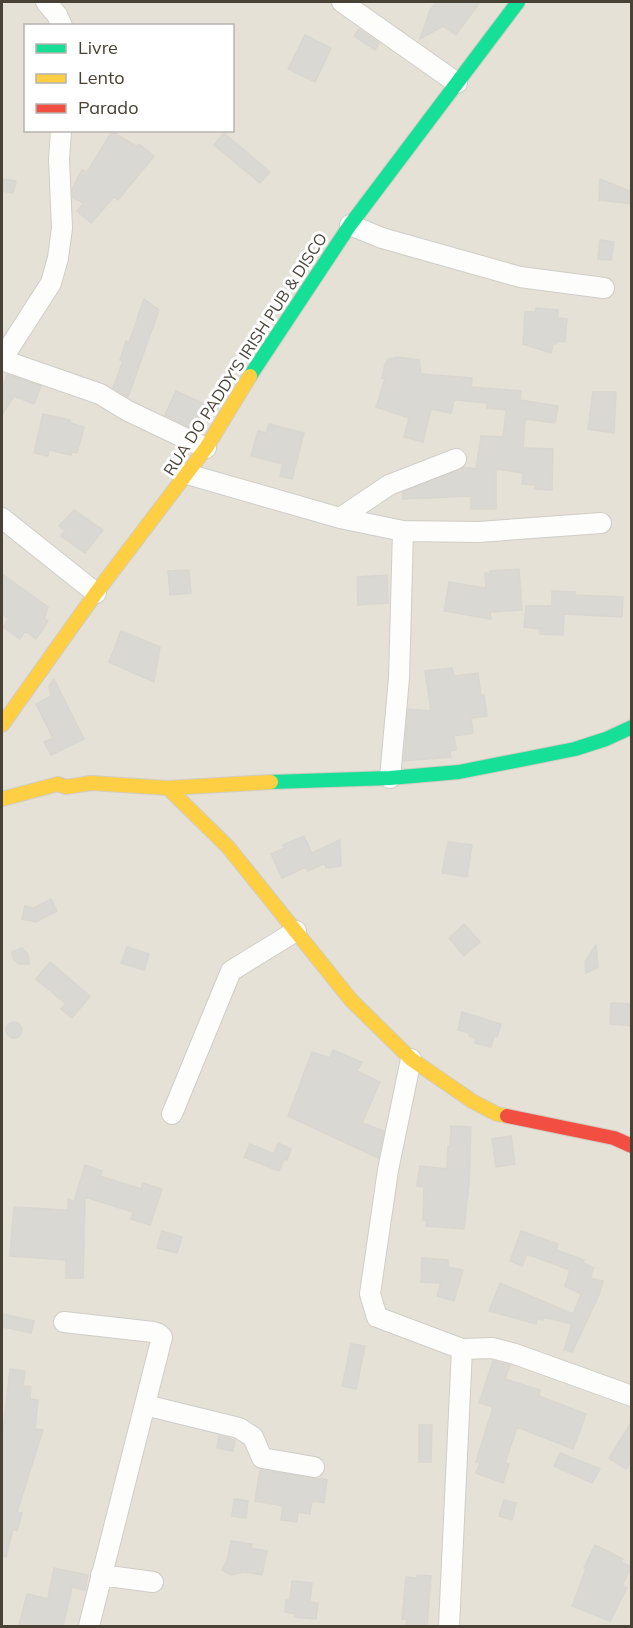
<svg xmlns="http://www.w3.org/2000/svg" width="633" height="1628" font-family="Mulish,sans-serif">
<rect width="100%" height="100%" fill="#f1efea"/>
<!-- residential -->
<path fill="#e5e1d7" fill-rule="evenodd" d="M2,2H631V1626H2ZM26,26H232V130H26Z"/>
<!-- building -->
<path fill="#dad8d2" stroke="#d9d6d0" stroke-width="1.5" d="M437,2H480L456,35L443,26L420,39L430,10Z
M359,29L379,43L375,50L354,36Z
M305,35L331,48L315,82L288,69Z
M112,131L137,147L139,144L154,156L118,200L114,197L91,223L77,211L84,203L73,198L72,189L82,170L87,172Z
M224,133L270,172L260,183L214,145Z
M4,179L16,181L13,193L2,191Z
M600,179L632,192V204L599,200Z
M600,240L614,242L611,260L598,259Z
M144,299L159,310L128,397L113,388L123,361L120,360L126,341L129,343Z
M536,308L558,310V318L567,319L565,342L557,341L556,344H553L551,353L523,344L525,312H535Z
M397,357L419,360L421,374L472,378L471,387L521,391L520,400L558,406L555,423L525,419L523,448L553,449L552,490L535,489V485L522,484L523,473L496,469V509H471V496L403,499V492L464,467L476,469L481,436L503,437L506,410L487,408V403L454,400L451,413L431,409L423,442L404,437L409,418L376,407L385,379L382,378L385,364L389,359Z
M7,374L41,386L34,404L14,396L2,415V391Z
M176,391L209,406L202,420L198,418L193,429L165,415Z
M593,392H616L614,433L588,429Z
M43,414L70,420V423L84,427L77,453L72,452L71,455L49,450L48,456L34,453Z
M269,424L304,433L292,479L280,476L283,464L251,456L258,431L266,433Z
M74,510L103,530L85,553L61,536L65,531L59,526Z
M519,569L522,610L490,612L491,619L444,611L449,582L486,588L485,573H491L490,571Z
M189,570L191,593L170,595L168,571Z
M2,574L48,607L44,618L48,621L36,639L25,631L20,639L3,627L9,619L2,614Z
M387,575L388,603L358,605L357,577Z
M552,591L575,592V595L623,597L622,617L564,614L563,635L540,634V629L524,627L526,606H552Z
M121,631L160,647L154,682L109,662Z
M452,668L454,676L478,673L481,696L484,695L487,716L471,718L473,733L454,736L456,750L450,751L451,757L404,761L408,709L431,711L425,671Z
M54,679L84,739L51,755L44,742L53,738L36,704L51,696L49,686Z
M304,836L312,853L340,840L341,866L326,868L325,863L308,871L306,867L282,878L271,854L285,848L283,845Z
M448,842L472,845L467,877L442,873Z
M51,899L57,911L36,922L22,919L25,906L34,908Z
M464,924L480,942L464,956L449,938Z
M596,945L598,967L586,973L585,962Z
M127,947L149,954L144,970L121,963Z
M22,948L28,954L29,964H19L13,959L12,952Z
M50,962L90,996L72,1018L61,1009L66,1004L36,979Z
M611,1003L632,1004V1026L610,1024Z
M462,1012L501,1024L497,1037L494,1036L491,1047L475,1043L476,1038L469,1036L470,1033L458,1030Z
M6 1030a8 8 0 1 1 16 0a8 8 0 1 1-16 0Z
M333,1050L362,1062L357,1071L380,1082L362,1123L384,1131L378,1158L288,1116L312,1052L330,1058Z
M451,1126L471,1127L469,1184L464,1229L426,1226L427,1220H423L424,1187L417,1186L420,1166L447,1169L448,1146H450Z
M511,1136L515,1164L496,1167L492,1139Z
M278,1143L291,1149L287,1160L284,1159L279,1171L244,1157L250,1144L274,1154Z
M85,1165L102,1171L100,1176L141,1189L143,1183L162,1189L150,1225L131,1219L133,1212L85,1197L83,1278H66V1260L10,1256L14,1207L68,1210V1199L74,1202Z
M162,1231L182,1237L177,1253L157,1248Z
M521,1231L558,1244L556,1250L584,1260L583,1263L594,1268L590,1278L603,1281L599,1295L572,1352L564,1350L572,1324L543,1317V1320L537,1318L536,1324L489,1311L500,1283L573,1314L581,1294L565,1286L570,1270L527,1254L522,1266L510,1261Z
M422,1258L448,1260V1267L463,1270L454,1301L437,1296L441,1283L421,1282Z
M2,1314L34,1321L31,1333L3,1327Z
M351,1344L365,1346L356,1389L342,1386Z
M493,1361L510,1365L505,1379L540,1390L539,1396L586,1414L573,1449L517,1427L505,1463L509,1464L503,1483L476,1473L480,1463L476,1462L493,1407L479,1403Z
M10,1369L25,1371L23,1386L31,1387L30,1399L38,1400L35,1429L43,1430L17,1512L22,1513L17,1531L13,1529L6,1557L2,1556V1441Z
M632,1421V1459L626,1469L609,1458Z
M419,1425H432L431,1462H419Z
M219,1436L235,1440L233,1451L217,1448Z
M560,1453L600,1469L592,1483L554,1466Z
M260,1470L327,1480L324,1503L312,1501L310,1514L298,1512L297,1522L281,1520L283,1506L255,1501Z
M234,1499L248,1501L246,1518L232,1516Z
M504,1500L516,1503L512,1520L499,1516Z
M231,1541L252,1544L251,1548L267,1551L262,1575L244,1572L231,1575L222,1570L227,1561Z
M595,1545L623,1559L621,1562L631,1567L622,1586L627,1588L610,1621L572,1606L586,1569L584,1568Z
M54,1568L88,1575L85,1590L72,1587L63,1626H19L27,1594L48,1599Z
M417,1575L431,1576L427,1626H406L407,1620L402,1619L406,1577L417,1578Z
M292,1581L312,1583L310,1602L318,1603L316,1619L295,1617V1614L285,1612L286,1600H290Z"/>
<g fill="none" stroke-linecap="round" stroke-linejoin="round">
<!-- street casing -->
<g stroke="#cfcdc7" stroke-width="22">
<path id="street" d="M46,2L57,15L62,26
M342,2L457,83
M350,225L382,238L520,277L604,288
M2,359L51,283L58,258L62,228L59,160L61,130
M2,360L100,394L128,411L206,448
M187,474L340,518L403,531L478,532L601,523
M2,518L96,593
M340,518L389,485L456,459
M390,778L399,678L403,531
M411,1059L388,1170L370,1294L377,1317L462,1349L492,1348L515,1354L632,1396
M172,1114L231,971L296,931
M64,1322L153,1332L159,1334L162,1337L89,1626
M145,1405L239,1428L253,1437L262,1458L314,1467
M101,1575L153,1582
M449,1626L462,1349"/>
</g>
<!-- fast casing -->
<g stroke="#d1ccc1" stroke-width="16">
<path id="fast" d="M250,376L350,225L518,2
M271,782L390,778L459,772L575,749L606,739L632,727"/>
</g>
<!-- slow casing -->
<g stroke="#d1ccc1" stroke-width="16">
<path id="slow" d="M2,725L96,593L206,448L250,376
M168,788L228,847L351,1000L411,1059L472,1101L497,1114L507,1116
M2,799L58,784L66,787L91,783L168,788L271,782"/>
</g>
<!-- jam casing -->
<g stroke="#d1ccc1" stroke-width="16">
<path id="jam" d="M507,1116L614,1138L632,1146"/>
</g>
<!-- street -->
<use href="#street" stroke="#fdfdfc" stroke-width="20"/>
<!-- fast -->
<use href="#fast" stroke="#16e098" stroke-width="14"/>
<!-- slow -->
<use href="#slow" stroke="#ffcf43" stroke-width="14"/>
<!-- jam -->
<use href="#jam" stroke="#f24e42" stroke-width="14"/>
</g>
<g text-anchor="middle" stroke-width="6" stroke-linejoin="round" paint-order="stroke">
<!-- street labels -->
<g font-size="16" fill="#484135" stroke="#fff">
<text transform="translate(245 354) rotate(-57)" y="6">RUA DO PADDY'S IRISH PUB &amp; DISCO</text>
</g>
</g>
<!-- border -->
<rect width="633" height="1628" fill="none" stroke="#484135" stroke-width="6"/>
<!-- legend -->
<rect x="24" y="24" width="210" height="108" fill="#ffffff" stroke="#b6b3ae" stroke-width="1.5"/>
<rect x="36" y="44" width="30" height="9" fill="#16e098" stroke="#b6b3ae" stroke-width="1.5"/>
<text x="78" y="54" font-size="18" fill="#484135">Livre</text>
<rect x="36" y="74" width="30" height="9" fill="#ffcf43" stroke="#b6b3ae" stroke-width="1.5"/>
<text x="78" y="84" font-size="18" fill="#484135">Lento</text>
<rect x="36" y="104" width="30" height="9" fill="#f24e42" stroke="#b6b3ae" stroke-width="1.5"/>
<text x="78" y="114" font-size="18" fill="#484135">Parado</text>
</svg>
